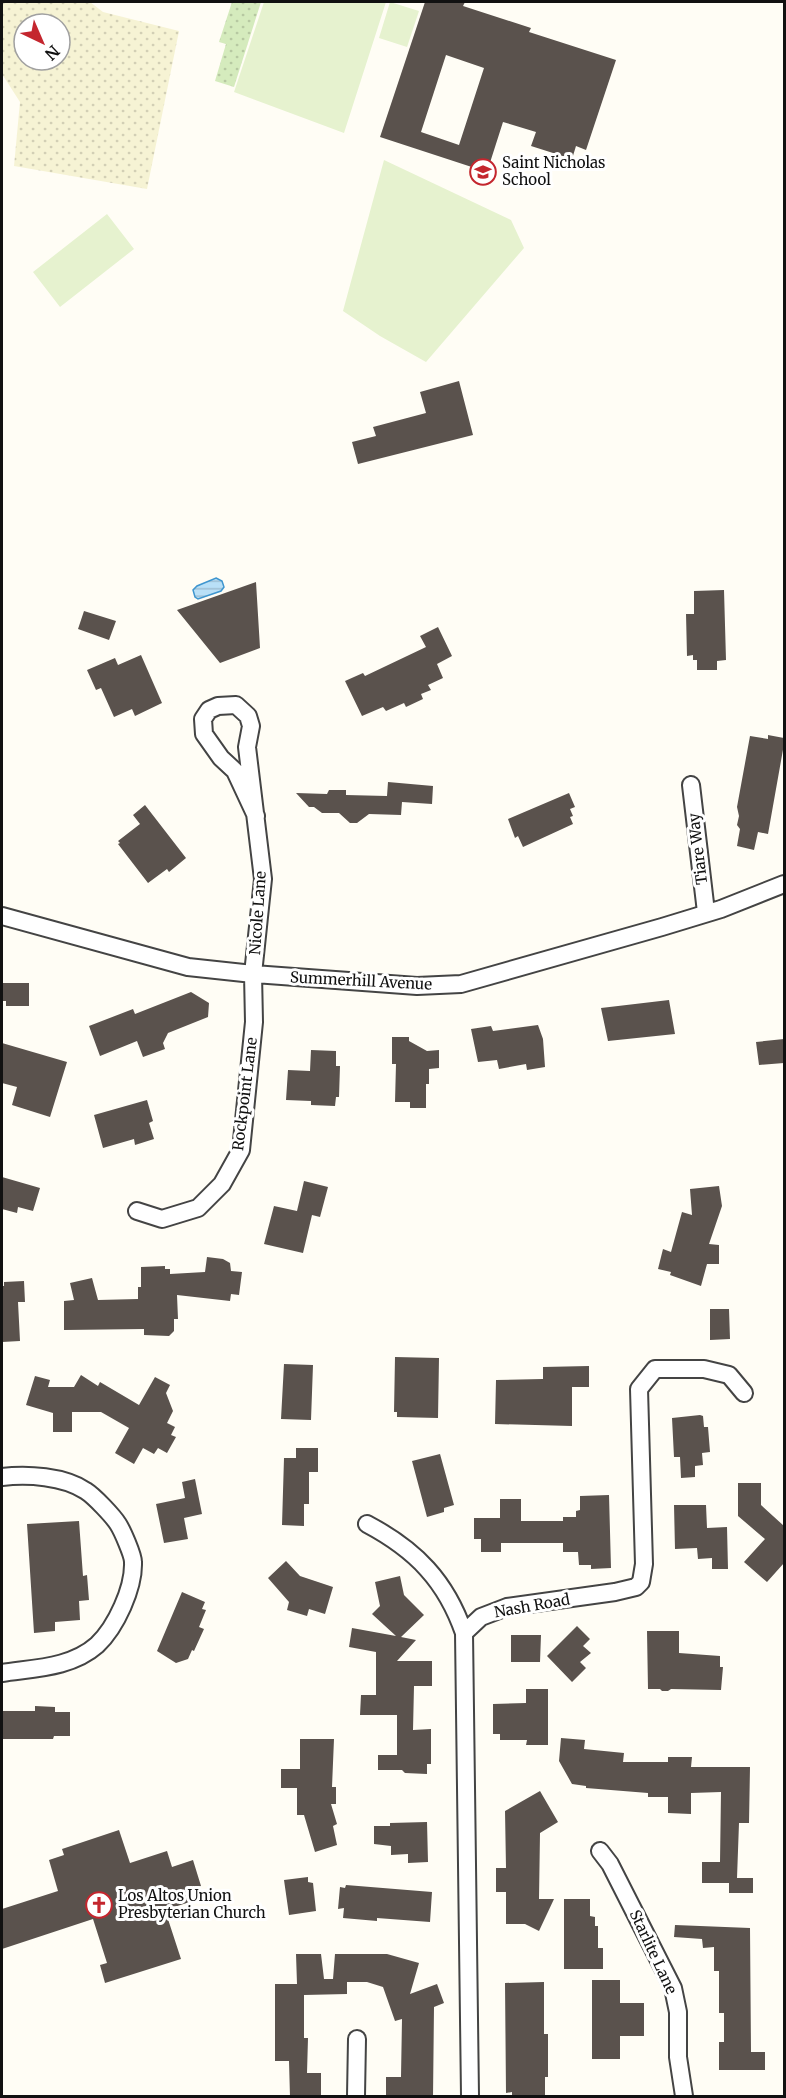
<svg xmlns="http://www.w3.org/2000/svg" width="786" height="2098" font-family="Merriweather,serif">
<defs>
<pattern id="farmland-dots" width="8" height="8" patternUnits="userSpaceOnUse" patternTransform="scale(1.5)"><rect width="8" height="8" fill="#f6f3d4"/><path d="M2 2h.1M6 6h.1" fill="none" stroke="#d2cfb5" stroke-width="1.8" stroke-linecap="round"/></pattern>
<pattern id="park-dots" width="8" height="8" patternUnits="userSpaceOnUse" patternTransform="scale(1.5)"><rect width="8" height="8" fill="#d5ebbd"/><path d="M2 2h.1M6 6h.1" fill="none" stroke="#b6c8a1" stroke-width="1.8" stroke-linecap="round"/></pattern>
<pattern id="water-rules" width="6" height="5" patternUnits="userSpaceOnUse" patternTransform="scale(1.5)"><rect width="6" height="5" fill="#b9e0f7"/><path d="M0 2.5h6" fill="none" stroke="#9ebfd3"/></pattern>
</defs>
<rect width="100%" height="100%" fill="#fffdf5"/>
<!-- farmland -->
<path fill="url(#farmland-dots)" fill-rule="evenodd" d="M2,2H90L103,12L179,31L147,189L14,166L20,102L2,74ZM24,24H60V60H24Z"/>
<!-- park -->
<path fill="url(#park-dots)" d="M232,2H261L234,87L215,81L226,44L219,42Z"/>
<!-- pitch -->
<path fill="#e6f2cf" d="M264,2H386L344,133L234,92Z
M390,2L419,11L407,47L379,38Z
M384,160L511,220L524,248L426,362L380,336L343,311Z
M107,214L134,249L60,307L33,272Z"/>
<!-- water -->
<path fill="url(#water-rules)" stroke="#3f96cf" stroke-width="1.5" d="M216,578L222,581L224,587L221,591L198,599L195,597L193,590L197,586Z"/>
<!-- building -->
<path fill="#5a524d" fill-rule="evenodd" d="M425,2H465L463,6L531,28L529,32L616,60L586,150L576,146L572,159L531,146L536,132L503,122L487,172L380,137ZM446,55L484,68L459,145L421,132Z
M459,381L473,435L358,464L352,442L376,436L373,427L426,413L420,392Z
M256,582L260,648L220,663L177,610Z
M724,590L726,660L717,661V670H697V660H693V655L687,656L686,614H694V591Z
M84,611L116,621L109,640L78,629Z
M438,627L452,656L437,664L443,678L428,685L431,690L421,694L423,699L406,707L404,703L386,711L383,707L362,716L345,681L363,673L365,676L426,647L420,636Z
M141,655L162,703L135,716L132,709L114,717L101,688L96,690L87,670L115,658L118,665Z
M768,735L784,738V744L768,834L758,832L754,850L737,846L740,829L737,825L739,816L737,807L750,736L768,739Z
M388,782L433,786L432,804L402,802L401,815L369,814L357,823H350L339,813H322L314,807H309L296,793L327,794L329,790H346V795L387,796Z
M569,793L575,807L570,809L573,816L570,817L573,824L523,847L518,836L515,838L508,819Z
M145,805L186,858L169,872L167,869L148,883L118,844L120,843L118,841L140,824L133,815Z
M2,983H29V1006H6V1001H2Z
M191,992L209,1003L208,1017L168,1033L163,1043L165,1049L143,1057L137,1041L100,1056L89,1026L133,1009L135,1014Z
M669,1000L675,1034L608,1041L601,1008Z
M538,1025L543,1039L545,1067L527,1070L526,1064L499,1069L497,1060L478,1062L471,1029L491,1026L493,1031Z
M392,1037H409V1041L427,1051L439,1050V1068L429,1069V1084H426V1108H410V1102H395L396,1064H392Z
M784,1039V1063L759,1065L756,1042Z
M2,1043L67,1062L50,1117L12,1105L17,1087L2,1083Z
M311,1050L336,1051V1066H340L339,1097H336L335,1106L311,1105V1101L286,1100L288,1070L310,1071Z
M147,1100L153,1121L149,1123L154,1139L135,1145L134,1139L103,1148L94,1115Z
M2,1177L40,1188L33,1211L18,1207L17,1213L2,1209Z
M304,1181L328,1187L320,1217L312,1215L303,1253L264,1244L274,1206L297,1211Z
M719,1186L722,1206L709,1244L719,1245V1264H707L701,1286L670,1275L671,1272L658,1269L663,1249L671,1252L682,1212L692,1215L690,1189Z
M207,1257L223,1259L230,1263L231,1271L242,1272L239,1295L231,1294L230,1301L177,1295L178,1319H174V1331L169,1336L144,1335V1329L64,1330V1301L74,1300L70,1283L92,1278L98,1300L138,1299V1287H141V1267L165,1266V1269H170V1274L205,1272Z
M24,1281L25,1302H18L20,1341L2,1342V1286H4V1282Z
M710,1309H729L730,1339L710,1340Z
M395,1357L439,1358L438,1418L397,1417V1412H394Z
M284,1364L313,1365L311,1420L281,1419Z
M589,1366V1387H572V1426L495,1424L496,1380L543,1379V1367Z
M81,1375L98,1386L100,1382L139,1405L155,1377L170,1385L166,1393L173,1411L167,1423L175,1427L171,1435L176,1437L167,1453L158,1448L154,1454L143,1448L134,1464L115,1453L129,1428L101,1412H72V1432H53V1413L26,1405L35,1376L50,1380L48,1387H74Z
M700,1415L703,1416L704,1427H708L710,1452L702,1453L703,1465L695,1466V1477L681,1478L680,1457H674L672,1418Z
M296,1448H318V1472H309V1504H304V1526L282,1525L284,1458H296Z
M440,1454L454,1505L444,1508V1512L427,1517L412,1461Z
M195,1479L202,1514L184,1518L188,1539L164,1543L156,1504L185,1498L182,1482Z
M738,1483H761V1505L784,1526V1563L767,1582L744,1562L765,1539L738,1516Z
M609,1495L611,1568L591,1569V1565H579L578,1552H563V1543H501V1552H481V1539H474V1518H500V1499H521V1521H563V1517H576V1511L580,1510V1496Z
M674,1505H706L707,1528L727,1527L728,1569H712V1558L698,1559L697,1548L675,1549Z
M79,1521L83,1576L87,1575L89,1600L79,1601L80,1620L55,1622V1631L34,1633L27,1524Z
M286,1561L300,1576L333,1587L325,1614L309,1609L307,1616L287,1610L289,1602L268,1578Z
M400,1576L404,1595L424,1615L401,1637L416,1640L397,1661H432V1686H414L413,1730L431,1729V1764H427V1774L405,1773L402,1770H378V1755H397V1715H360L361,1695H376V1652L349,1647L352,1628L396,1636L372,1614L380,1606L375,1582Z
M182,1592L205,1602L202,1609L206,1610L199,1627L204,1629L194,1651L192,1650L188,1659L176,1663L157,1651Z
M577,1626L590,1639L583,1646L591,1653L580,1662L586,1668L572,1682L547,1656Z
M647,1631H679V1653L720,1656V1667H723L721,1690L671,1689L668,1691H662L660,1689H648Z
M511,1635H541L540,1662H511Z
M526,1689H548V1745H526L527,1740H500V1734H493V1704L526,1703Z
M35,1706L55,1707V1712H70V1736H54L53,1739H2V1711H35Z
M561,1738L585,1740L584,1749L624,1753L623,1762H668V1757H692L691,1767H750L749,1823H739L737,1878H753V1893H729V1883H702V1862H720L721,1792L691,1793V1814L668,1813V1797H648V1793L586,1788V1786L572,1784L559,1761Z
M300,1739H334L332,1787H336V1804H331L337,1824L333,1826L337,1845L315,1852L304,1815H297V1788H281V1769H300Z
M540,1791L558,1822L540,1833L539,1899H554L539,1931L525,1924H506V1892H496V1868H506L505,1811Z
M427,1822L428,1862L408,1863V1854L391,1855V1846L374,1844V1826H390V1823Z
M119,1830L130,1863L167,1851L172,1867L193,1860L201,1886L192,1888L196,1900L165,1910L181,1959L105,1983L100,1965L107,1963L93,1919L2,1949V1909L58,1891L49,1860L64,1855L62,1849Z
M308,1877V1882L313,1883L316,1911L289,1915L284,1880Z
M346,1885L432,1892L430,1922L377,1918V1921L343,1918L344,1908L338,1909L340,1887L345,1888Z
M564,1899H590V1916L595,1917V1926H598V1948H603V1969H564Z
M675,1925L750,1928L751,2052H765V2070H719V2042H724V2013H719V1971H714V1947L703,1948L702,1939L674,1937Z
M296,1954H321L324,1979H333L335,1954H387L419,1963L410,1994L437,1984L444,2003L434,2007L433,2097H386V2077H401L402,2019L395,2021L383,1987L367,1982H347V1994L304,1995V2038H308L307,2073H321V2097H290L289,2061H275V1984H297Z
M592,1980H620V2003H644V2036H620V2059H592Z
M544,1982V2034H548V2077H545V2097H512V2092L506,2093L505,1983Z"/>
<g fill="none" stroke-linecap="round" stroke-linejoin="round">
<!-- minor casing -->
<g stroke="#444" stroke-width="20">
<path id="minor" d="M691,785L706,912
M2,916L188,967L253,974L417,986L461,984L662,927L721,909L784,884
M137,1211L162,1219L198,1208L222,1184L241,1150L254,1022L253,974L263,879L247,747L251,726L248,716L236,705L218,706L209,710L203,719L204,734L221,758L235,771L256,816
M2,1477C27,1474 64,1476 86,1491C94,1496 113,1516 118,1524C122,1530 133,1555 133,1562C134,1588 116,1627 97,1645C71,1668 34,1668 2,1673
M367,1524C416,1550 446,1581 464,1633
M600,1851L610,1864L673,1988L678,2012V2057L684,2096
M356,2096L357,2039
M470,2096L464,1633L481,1617L507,1607L615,1592L636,1587L641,1582L644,1564L639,1389L655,1369H704L729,1375L744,1393"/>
</g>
<!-- minor -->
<use href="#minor" stroke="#fff" stroke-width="16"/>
</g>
<!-- icons -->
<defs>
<g id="school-ring" transform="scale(1.35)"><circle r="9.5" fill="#fff" stroke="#c4262e" stroke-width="1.5"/><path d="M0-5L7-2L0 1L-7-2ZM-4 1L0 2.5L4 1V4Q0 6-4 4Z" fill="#c4262e"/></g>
<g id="church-ring" transform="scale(1.35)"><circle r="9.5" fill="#fff" stroke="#c4262e" stroke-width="1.5"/><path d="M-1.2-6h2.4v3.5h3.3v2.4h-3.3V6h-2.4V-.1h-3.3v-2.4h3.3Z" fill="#c4262e"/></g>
</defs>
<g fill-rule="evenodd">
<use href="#school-ring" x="483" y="172"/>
<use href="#church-ring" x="99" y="1905"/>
</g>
<g text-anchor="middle" stroke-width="6" stroke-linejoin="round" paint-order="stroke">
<!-- poi labels -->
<g font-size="15" fill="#111" stroke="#fff" text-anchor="start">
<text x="502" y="168">Saint Nicholas<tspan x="502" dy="17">School</tspan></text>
<text x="118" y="1901">Los Altos Union<tspan x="118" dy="17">Presbyterian Church</tspan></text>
</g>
<!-- street labels -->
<g font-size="15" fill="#111" stroke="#fff">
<text transform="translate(698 849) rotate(-97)" y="5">Tiare Way</text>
<text transform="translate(258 913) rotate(-86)" y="5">Nicole Lane</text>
<text transform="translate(361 981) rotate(3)" y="5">Summerhill Avenue</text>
<text transform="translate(245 1094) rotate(-83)" y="5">Rockpoint Lane</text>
<text transform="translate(532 1606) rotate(-10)" y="5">Nash Road</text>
<text transform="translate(653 1952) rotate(65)" y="5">Starlite Lane</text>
</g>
</g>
<!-- border -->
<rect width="786" height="2098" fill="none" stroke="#111111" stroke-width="6"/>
<!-- north arrow -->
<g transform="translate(42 42) rotate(136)"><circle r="28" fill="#ffffff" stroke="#a0a0a0" stroke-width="1.5"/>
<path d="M0-4.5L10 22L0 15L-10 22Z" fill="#c4262e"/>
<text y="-9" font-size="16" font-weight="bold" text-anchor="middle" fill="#111111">N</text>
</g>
</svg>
